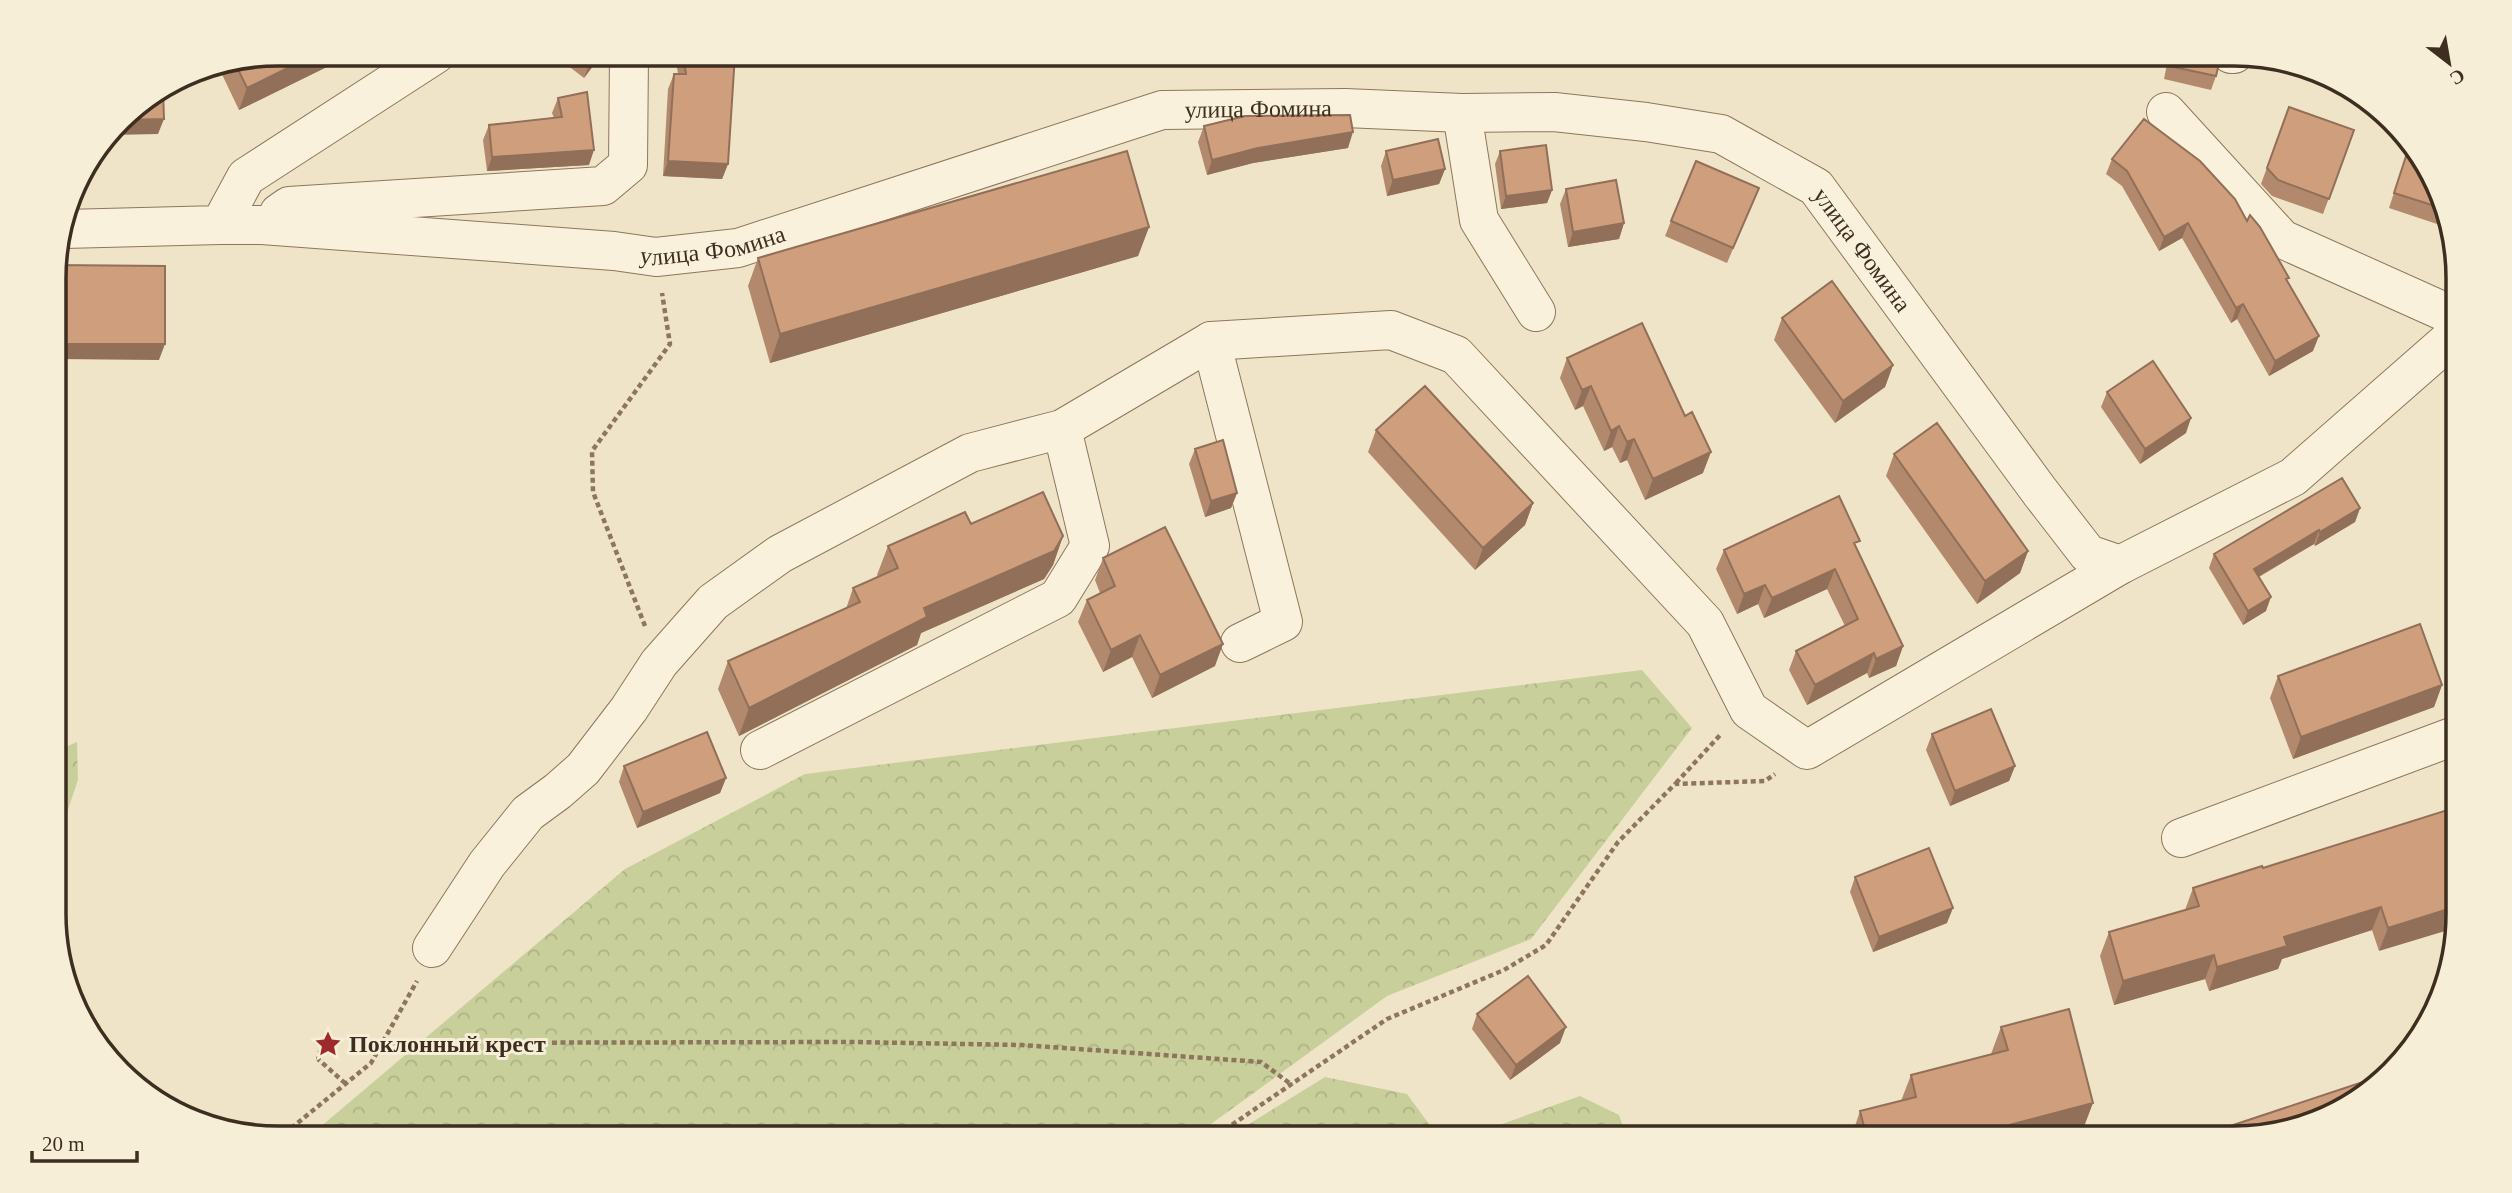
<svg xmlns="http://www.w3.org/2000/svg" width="2512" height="1193" font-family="'Times New Roman',serif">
<defs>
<pattern id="forest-crowns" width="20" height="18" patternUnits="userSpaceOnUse" patternTransform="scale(1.75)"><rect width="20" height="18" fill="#c9cf9b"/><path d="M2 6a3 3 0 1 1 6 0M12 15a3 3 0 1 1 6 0" fill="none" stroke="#aeb285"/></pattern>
</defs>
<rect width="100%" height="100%" fill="#f0e4c8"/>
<!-- forest -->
<path fill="url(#forest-crowns)" d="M1642,670L1692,728L1531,939L1387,996L1211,1124L1174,1139H306L625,869L805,774Z
M77,742L78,780L56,845V751Z
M1325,1077L1407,1094L1437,1135L1463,1138L1580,1096L1619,1115L1627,1138L1225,1139Z"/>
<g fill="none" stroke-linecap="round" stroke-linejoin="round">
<!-- minor casing -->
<g stroke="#8d765c" stroke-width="40">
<g id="minor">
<path d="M2231,54H2234"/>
<path d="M2166,112L2282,239L2456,317"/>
<path d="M1462,113L1479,220L1536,312"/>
<path d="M279,213L289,206L603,186L628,165L629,54"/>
<path id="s1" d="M220,225H262L614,251L656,257L738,248L1162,110L1345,108L1462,113L1554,112L1646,122L1721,134L1816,187L2040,492L2088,554L2120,565"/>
<path d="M64,229L220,225L246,177L436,54"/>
<path d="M1211,341L1283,622L1240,643"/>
<path d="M760,750L1058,598L1090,546L1062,429"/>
<path d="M2181,838L2457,735"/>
<path d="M432,948L487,864L528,813L558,791L583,769L629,709L659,663L713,602L780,554L970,453L1062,429L1211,341L1391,330L1456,355L1705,623L1749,710L1807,750L2120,565L2293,477L2456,334"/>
</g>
</g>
<!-- path -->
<path stroke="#8d765c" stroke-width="4.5" stroke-dasharray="5 3.5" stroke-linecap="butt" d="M645,626L593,492L592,451L670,344L662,293
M1676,783L1722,733
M382,1043L851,1042L1022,1045L1261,1062L1292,1085
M322,1049L318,1055L319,1060L346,1084
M278,1139L371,1063L417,981
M1211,1139L1387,1019L1504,970L1546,945L1618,842L1675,784L1765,781L1775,774"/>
<!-- minor -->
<use href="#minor" stroke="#faf1dc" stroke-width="38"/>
</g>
<!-- wall -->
<path fill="#b2896c" d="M278,54H345L343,59L239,110L218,66Z
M559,54H602L584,78L558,58Z
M675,54H736L734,56L728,164L722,179L663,176L668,89L674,74H678Z
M2169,54H2220L2216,76L2211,90L2164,79Z
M558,98L589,165L487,171L483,140L489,125L554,118L552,113Z
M2289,107L2354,130L2323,214L2272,196L2261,184Z
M1204,126L1348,148L1253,163L1207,175L1198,142Z
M2408,150L2416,153L2446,227L2389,208Z
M1386,151L1445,169L1439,184L1387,196L1381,166Z
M1500,151L1552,190L1547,203L1501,209L1495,164Z
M2112,159L2247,221L2287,282L2313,351L2269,376L2237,319L2231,323L2182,238L2159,251L2122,186L2106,174Z
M1759,188L1727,263L1665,236L1671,221Z
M1566,189L1624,223L1619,239L1568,247L1560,204Z
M1149,227L1138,256L770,363L748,286L758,258Z
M1782,318L1893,365L1885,387L1835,423L1774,340Z
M1567,358L1703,473L1645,500L1627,460L1620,463L1612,447L1604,451L1583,406L1575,410L1560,378Z
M2107,392L2186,433L2140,464L2101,407Z
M1376,430L1533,503L1525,525L1475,570L1368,452Z
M1195,449L1237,493L1231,508L1205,517L1189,464Z
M1894,454L2028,551L2020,573L1977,604L1886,476Z
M2360,508L2355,522L2315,546L2314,544L2259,577L2266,611L2243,625L2209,568L2214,554Z
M1063,536L1053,565L1044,579L921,633L917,645L739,736L718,689L728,661L846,609L853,588L878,577L877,575L888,546Z
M1857,548L1903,646L1896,666L1869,678L1867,673L1807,705L1789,670L1796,651L1845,626L1827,589L1764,618L1758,604L1737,614L1716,569L1724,550Z
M1103,558L1215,666L1152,698L1132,657L1103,672L1078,622L1087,600L1100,593L1095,580Z
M2278,676L2442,685L2434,707L2293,759L2270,698Z
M1932,734L2015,766L2009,781L1950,806L1926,750Z
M624,766L726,778L720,793L637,828L619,782Z
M2457,807L2379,951L2372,930L2282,959L2278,969L2209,991L2205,979L2114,1005L2100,956L2109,932L2185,910L2193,888L2263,868Z
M1855,877L1947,923L1873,952L1850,892Z
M1477,1014L1560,1043L1510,1080L1472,1029Z
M2001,1027L2082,1132L2058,1138H1851L1860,1111L1901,1101L1911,1075L1991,1054Z"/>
<!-- shaded-wall -->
<path fill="#916f58" d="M316,54H345L343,59L239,110L247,88Z
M596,54H602L584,78L590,62Z
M164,119L158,134L111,135L123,120Z
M1353,132L1348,148L1253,163L1207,175L1212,160L1258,148Z
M594,150L589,165L487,171L492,157Z
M668,161L728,164L722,179L663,176Z
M1445,169L1439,184L1387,196L1393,180Z
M1552,190L1547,203L1501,209L1506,196Z
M1624,223L1619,239L1568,247L1573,232Z
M2188,223L2182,238L2159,251L2164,237Z
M1149,227L1138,256L770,363L780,334Z
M2243,304L2237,319L2231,323L2236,308Z
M2319,336L2313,351L2269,376L2275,361Z
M55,344H165L159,360L55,359Z
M1893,365L1885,387L1835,423L1843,401Z
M1591,386L1583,406L1575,410L1582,390Z
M2191,418L2186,433L2140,464L2145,449Z
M1619,426L1612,447L1604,451L1611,431Z
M1634,439L1627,460L1620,463L1627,442Z
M1711,452L1703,473L1645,500L1653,479Z
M1237,493L1231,508L1205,517L1211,501Z
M1533,503L1525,525L1475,570L1483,548Z
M2360,508L2355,522L2315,546L2320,532Z
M2319,530L2314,544L2249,582L2254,569Z
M1063,536L1053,565L1044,579L921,633L917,645L739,736L749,708L924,608Z
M2028,551L2020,573L1977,604L1985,581Z
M1835,569L1827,589L1764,618L1772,598Z
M1765,585L1758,604L1737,614L1744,594Z
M2271,597L2266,611L2243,625L2248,611Z
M1140,635L1132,657L1103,672L1111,650Z
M1223,644L1215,666L1152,698L1160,675Z
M1903,646L1896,666L1869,678L1876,659Z
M1874,653L1867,673L1807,705L1815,685Z
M2442,685L2434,707L2293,759L2301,737Z
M2015,766L2009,781L1950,806L1955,791Z
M726,778L720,793L637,828L643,812Z
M2458,906V915L2455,928L2379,951L2388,928Z
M2381,907L2372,930L2282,959L2278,969L2209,991L2217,967L2284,937Z
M1953,908L1947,923L1873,952L1879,937Z
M2214,955L2205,979L2114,1005L2123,981Z
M1566,1027L1560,1043L1510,1080L1516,1065Z
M2093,1103L2082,1132L2058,1138H1959Z"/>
<!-- building -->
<path fill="#cf9f7d" stroke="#916f58" stroke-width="2" d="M278,54H316L247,88L235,63Z
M579,54H596L590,62Z
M683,54H735L728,164L668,161L674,74H686Z
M2171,54H2220L2221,55L2216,76L2169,66Z
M163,90L164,119L123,120L130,110Z
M587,92L594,150L492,157L489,125L562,117L558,98Z
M2289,107L2354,130L2329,199L2278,180L2267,168Z
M1350,115L1353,132L1258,148L1212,160L1204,126L1245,116Z
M2144,119L2200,161L2235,199L2247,221L2250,215L2260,227L2289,278L2286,279L2319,336L2275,361L2243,304L2236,308L2188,223L2164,237L2127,171L2112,159Z
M1438,139L1445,169L1393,180L1386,151Z
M1546,145L1552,190L1506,196L1500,151Z
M2408,150L2416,153L2438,207L2394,193Z
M1127,151L1149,227L780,334L758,258Z
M1696,161L1759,188L1733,248L1671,221Z
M1616,180L1624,223L1573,232L1566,189Z
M55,265L165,266V344H55Z
M1832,281L1893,365L1843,401L1782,318Z
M1642,323L1685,416L1692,412L1711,452L1653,479L1634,439L1627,442L1619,426L1611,431L1591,386L1582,390L1567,358Z
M2153,361L2191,418L2145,449L2107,392Z
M1425,386L1533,503L1483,548L1376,430Z
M1937,423L2028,551L1985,581L1894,454Z
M1223,440L1237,493L1211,501L1195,449Z
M2342,478L2360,508L2320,532L2319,530L2254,569L2271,597L2248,611L2214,554Z
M1043,492L1063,536L1054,551L924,608L927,617L749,708L728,661L860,602L853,588L898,568L888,546L965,512L971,524Z
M1839,496L1860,541L1854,543L1903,646L1876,659L1874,653L1815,685L1796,651L1858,619L1835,569L1772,598L1765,585L1744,594L1724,550Z
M1165,527L1223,644L1160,675L1140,635L1111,650L1087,600L1115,586L1103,558Z
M2420,624L2442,685L2301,737L2278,676Z
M1991,709L2015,766L1955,791L1932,734Z
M707,732L726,778L643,812L624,766Z
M2457,807L2458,906L2388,928L2381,907L2284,937L2287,946L2217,967L2214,955L2123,981L2109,932L2199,906L2193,888L2262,866L2263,868Z
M1929,848L1953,908L1879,937L1855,877Z
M1528,976L1566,1027L1516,1065L1477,1014Z
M2069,1009L2093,1103L1959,1138H1867L1860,1111L1916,1097L1911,1075L2008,1050L2001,1027Z
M2390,1073L2358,1101L2248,1138H2194Z
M1759,1129L1762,1138H1731Z"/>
<!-- icons -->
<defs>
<g id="sight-bare" transform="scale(2.1)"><path d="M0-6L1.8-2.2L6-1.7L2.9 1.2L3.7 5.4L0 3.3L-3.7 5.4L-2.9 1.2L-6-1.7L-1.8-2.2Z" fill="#9e2a2b" stroke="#f7eed8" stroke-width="2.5" paint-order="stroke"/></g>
</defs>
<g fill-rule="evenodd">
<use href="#sight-bare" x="328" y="1044"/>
</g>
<g text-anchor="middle" stroke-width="6" stroke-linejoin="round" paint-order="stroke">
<!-- street labels -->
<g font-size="24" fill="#3d2e20" stroke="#f7eed8">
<text dy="8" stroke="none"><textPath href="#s1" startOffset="1062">улица Фомина</textPath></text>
<text dy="8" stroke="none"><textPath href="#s1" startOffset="495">улица Фомина</textPath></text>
<text dy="8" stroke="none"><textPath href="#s1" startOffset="1713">улица Фомина</textPath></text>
</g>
<!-- poi labels -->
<g font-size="24" font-weight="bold" fill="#3d2e20" stroke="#f7eed8" text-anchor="start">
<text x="349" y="1052">Поклонный крест</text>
</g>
</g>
<!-- crop -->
<path d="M0 0H2512V1193H0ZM278 66H2234A212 212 0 0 1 2446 278V914A212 212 0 0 1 2234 1126H278A212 212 0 0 1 66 914V278A212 212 0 0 1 278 66Z" fill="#f7eed8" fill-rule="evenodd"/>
<path fill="none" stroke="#3d2e20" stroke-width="3.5" d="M278 66H2234A212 212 0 0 1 2446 278V914A212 212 0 0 1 2234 1126H278A212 212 0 0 1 66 914V278A212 212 0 0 1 278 66Z"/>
<!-- north arrow -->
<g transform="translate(2449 63) rotate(149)" stroke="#f7eed8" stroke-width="5" paint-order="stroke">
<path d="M0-5L12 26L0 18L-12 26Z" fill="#3d2e20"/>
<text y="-10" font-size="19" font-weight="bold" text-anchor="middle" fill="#3d2e20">С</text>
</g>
<!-- scale -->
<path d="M32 1151v10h105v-10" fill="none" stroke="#3d2e20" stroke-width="3.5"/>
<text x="42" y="1151" font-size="21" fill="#3d2e20" stroke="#f7eed8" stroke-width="5" paint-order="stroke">20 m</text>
</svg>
